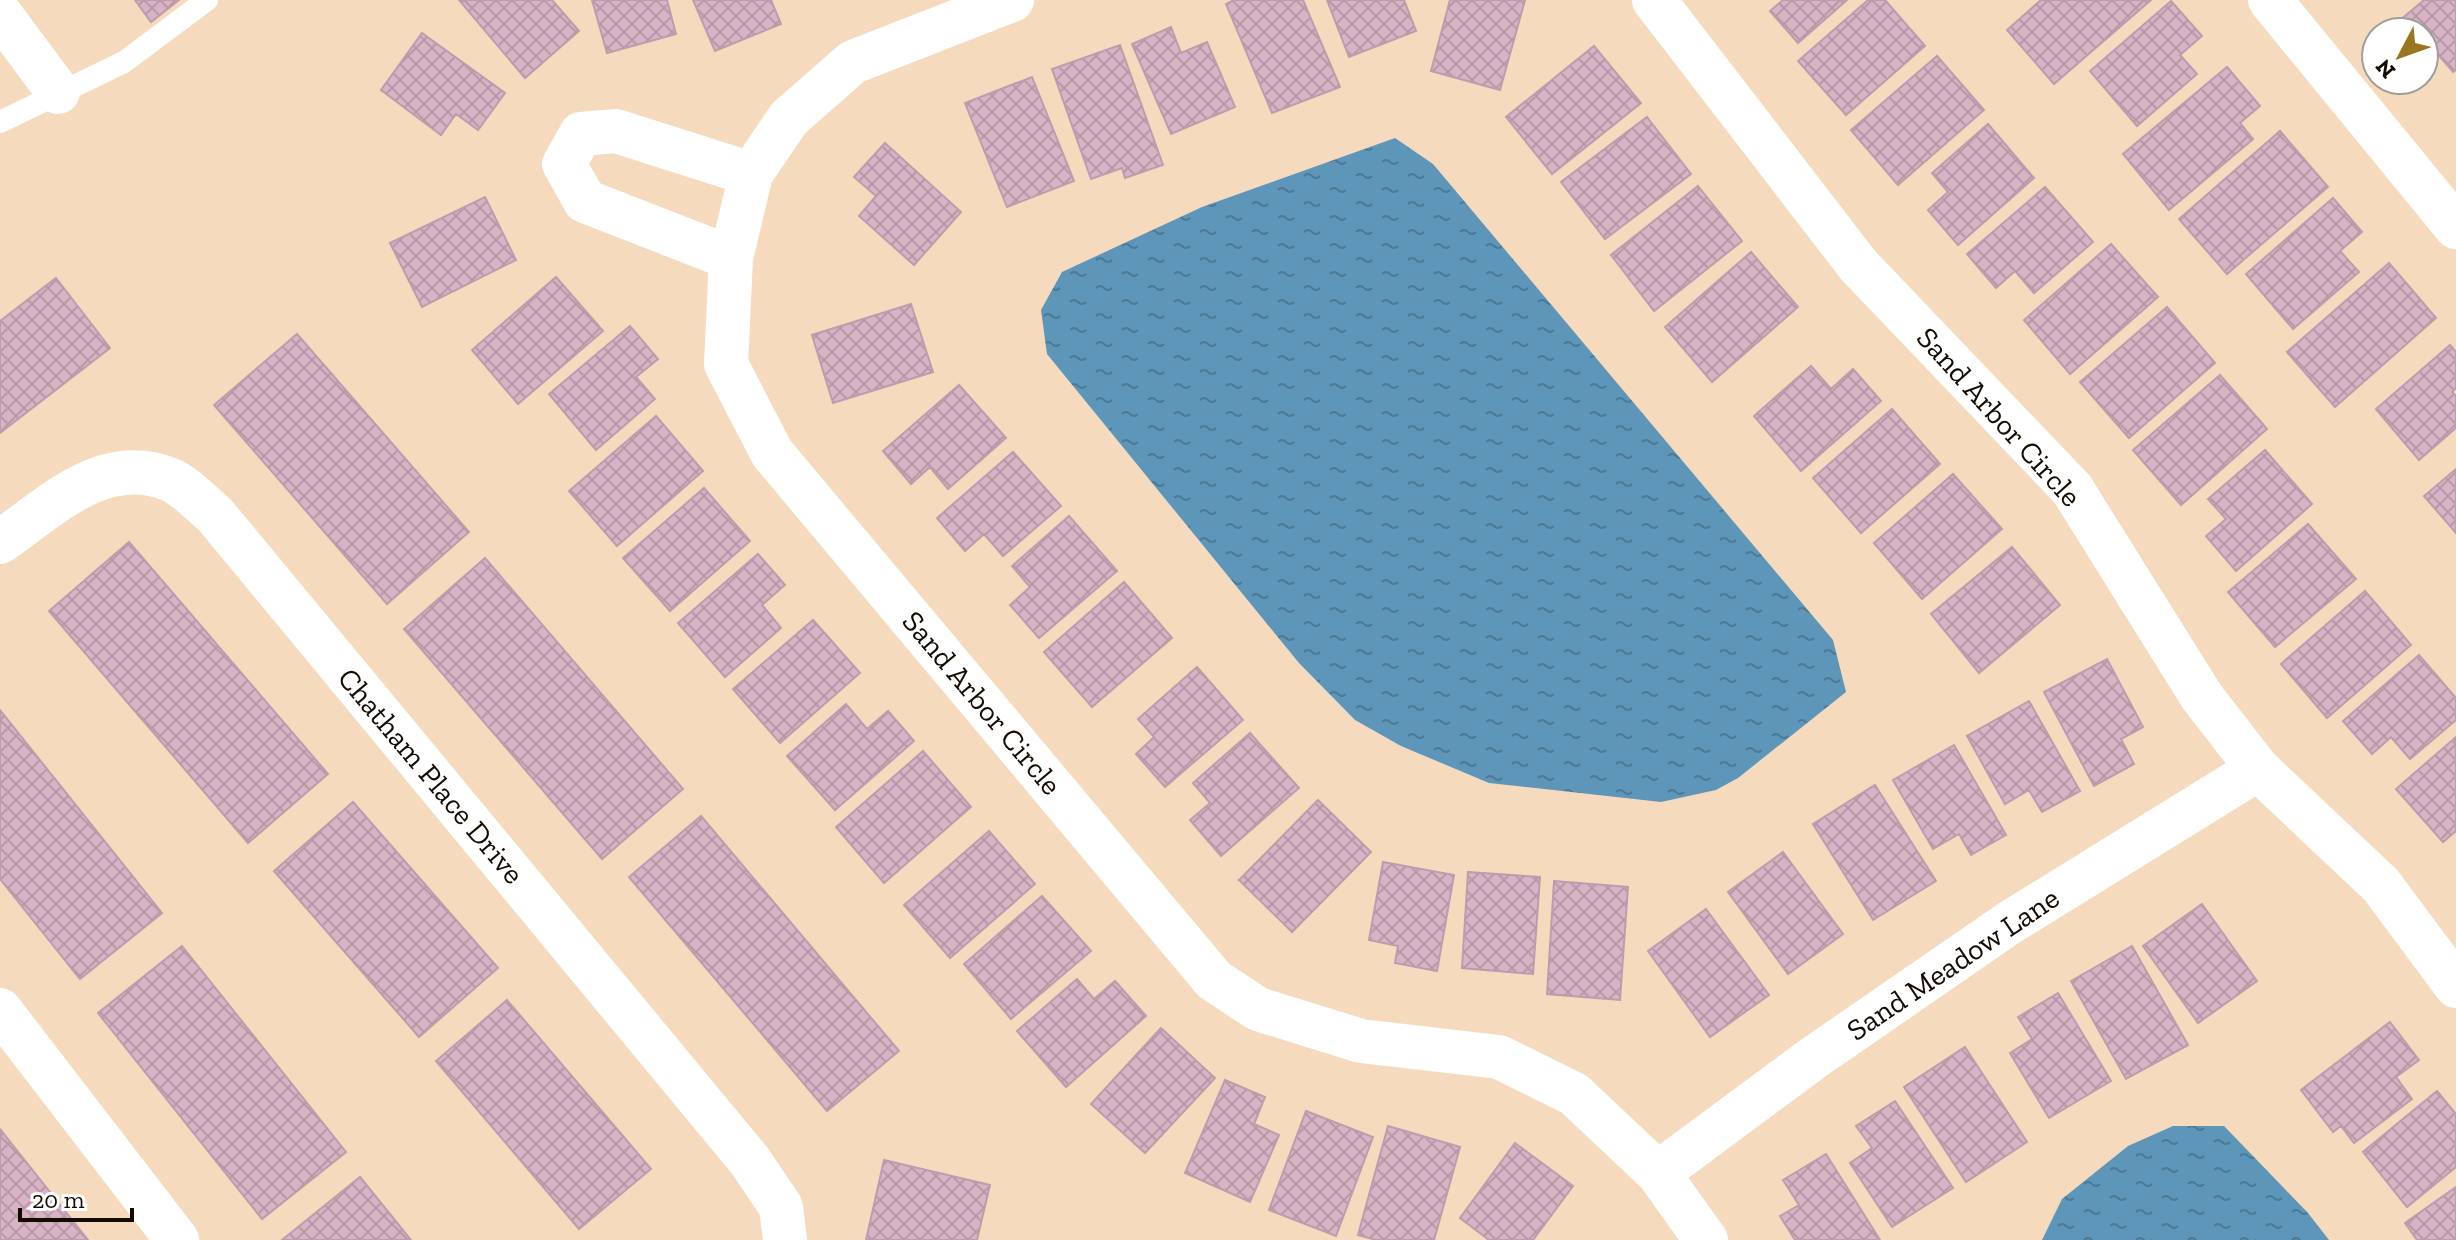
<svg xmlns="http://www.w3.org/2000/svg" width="2456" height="1240" font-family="'Zilla Slab',serif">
<defs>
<pattern id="water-ripples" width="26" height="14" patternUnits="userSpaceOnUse" patternTransform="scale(2)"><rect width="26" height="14" fill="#5e96ba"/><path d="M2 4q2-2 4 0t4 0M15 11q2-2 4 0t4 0" fill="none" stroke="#4c7995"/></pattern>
<pattern id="building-cross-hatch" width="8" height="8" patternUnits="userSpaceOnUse" patternTransform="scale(2)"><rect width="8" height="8" fill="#d8b3c5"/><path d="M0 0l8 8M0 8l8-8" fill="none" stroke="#b899a8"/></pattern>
</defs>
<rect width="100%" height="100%" fill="#f5dabd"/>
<!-- water -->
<path fill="url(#water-ripples)" d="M1395,138L1433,164L1833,640L1846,692L1738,778L1716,790L1661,802L1489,783L1401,746L1355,720L1299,663L1047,354L1041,310L1062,272L1202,207Z
M2173,1126H2224L2308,1213L2329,1240H2042L2062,1199L2128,1146Z"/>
<!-- building -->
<path fill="url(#building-cross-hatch)" stroke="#bf9bad" stroke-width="2" d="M135,0H179L151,22Z
M459,0H552L579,31L525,78Z
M592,0H667L676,34L607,53Z
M693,0H771L781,24L715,51Z
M1234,0H1303L1340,87L1272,113L1226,4Z
M1327,0H1404L1416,31L1349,57Z
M1450,0H1525L1500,90L1431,71Z
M1783,0H1847L1798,43L1770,11Z
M1868,0H1885L1925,46L1846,115L1798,61Z
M2041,0H2151L2054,84L2007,30Z
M2424,0H2456V70L2453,72L2436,52L2424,63V32H2396L2392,27Z
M2171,1L2202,36L2180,55L2197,74L2137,126L2090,71Z
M1171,27L1181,53L1207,42L1235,107L1171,134L1132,44Z
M422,33L505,93L478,130L456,114L441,135L381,90Z
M1120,45L1163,165L1125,178L1122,168L1091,179L1052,69Z
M1594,46L1641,103L1552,174L1506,117Z
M1937,56L1984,110L1898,185L1851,130Z
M2227,67L2260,106L2240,123L2253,139L2169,210L2123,154Z
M1032,77L1074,181L1007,207L965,103Z
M1647,117L1691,174L1605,239L1561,182Z
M1988,124L2034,178L1958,245L1928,210L1948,192L1932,173Z
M2280,131L2328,187L2227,274L2179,219Z
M885,143L961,212L914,265L859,216L876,196L854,177Z
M1698,186L1742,241L1654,311L1611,255Z
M2045,187L2093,242L2034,293L2015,271L1996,288L1967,254Z
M485,197L516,260L422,307L390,243Z
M2333,198L2362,232L2340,251L2359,272L2293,329L2246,274Z
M2111,244L2158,297L2070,374L2024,320Z
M1751,252L1798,307L1712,382L1665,327Z
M2389,263L2436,318L2335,407L2287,352Z
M556,277L603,331L518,404L472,350Z
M56,278L110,348L0,433V321Z
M911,304L933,372L833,403L812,335Z
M2167,307L2215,363L2129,438L2080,382Z
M630,326L658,359L636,377L655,399L596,450L549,394Z
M297,334L469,532L387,604L214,405Z
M2450,345L2456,352V388L2452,392L2456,396V428L2419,460L2376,409Z
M1811,366L1831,389L1853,369L1881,401L1801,471L1754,416Z
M2220,375L2267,429L2181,505L2133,450Z
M959,385L1006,438L948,489L930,467L911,484L883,451Z
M1892,409L1940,464L1861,533L1813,478Z
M656,416L703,471L617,546L569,491Z
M2265,450L2312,504L2236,571L2206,536L2226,519L2208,499Z
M1013,452L1061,506L1003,556L984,534L965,551L937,518Z
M2456,469V533L2424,496Z
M1953,474L2002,529L1922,599L1874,543Z
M704,488L750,541L670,611L623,558Z
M1069,516L1117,571L1039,638L1010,605L1030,587L1012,566Z
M2308,524L2356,579L2275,647L2228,592Z
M129,542L328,774L248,843L49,611Z
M2012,547L2060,605L1979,673L1931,614Z
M758,554L785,585L762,605L781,628L725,677L678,623Z
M485,558L683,789L602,859L404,629Z
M1124,582L1172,638L1092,707L1044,652Z
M2365,591L2411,645L2327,718L2281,664Z
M813,620L860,673L780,743L733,689Z
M2419,655L2456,698V720L2410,759L2391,737L2372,754L2343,721Z
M2107,659L2143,727L2121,739L2134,764L2094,786L2044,692Z
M1197,667L1243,720L1165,787L1136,754L1154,737L1138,719Z
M2029,701L2080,791L2042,812L2029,790L2005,804L1967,736Z
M846,704L867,729L888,711L914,741L835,810L787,756Z
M0,710L162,913L80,979L0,879Z
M1250,733L1299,788L1221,856L1190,820L1210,803L1193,783Z
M2456,737V831L2443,842L2396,789Z
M1954,745L2006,835L1971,855L1959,834L1933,849L1893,780Z
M923,751L971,807L884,883L836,827Z
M1875,785L1936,881L1873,920L1813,824Z
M1318,800L1371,852L1292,932L1239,880Z
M353,802L498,968L419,1037L274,871Z
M701,816L899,1051L827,1111L629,877Z
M989,831L1035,884L950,958L904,905Z
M1783,852L1843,934L1788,974L1728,892Z
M1383,862L1454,875L1437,971L1395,963L1398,946L1369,940Z
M1468,872L1540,877L1533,974L1462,968Z
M1554,881L1628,887L1620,1000L1547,994Z
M1042,896L1091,951L1011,1019L964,964Z
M2202,904L2257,981L2198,1023L2143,946Z
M1706,909L1769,995L1710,1037L1648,951Z
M182,946L346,1152L262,1219L98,1013Z
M2132,946L2188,1045L2126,1079L2071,981Z
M1077,979L1094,999L1115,981L1146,1016L1066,1087L1017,1031Z
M2058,993L2111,1081L2049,1118L2010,1053L2032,1039L2018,1017Z
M507,1000L651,1169L579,1229L436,1061Z
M2390,1022L2419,1060L2396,1077L2412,1099L2354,1143L2341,1126L2333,1132L2301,1090Z
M1161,1028L1215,1078L1145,1153L1091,1104Z
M1965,1047L2027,1142L1966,1182L1904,1087Z
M1225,1080L1265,1097L1254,1124L1279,1135L1250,1202L1185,1173Z
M2437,1091L2456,1114V1167L2407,1207L2363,1152Z
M1895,1101L1953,1188L1892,1227L1850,1163L1872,1148L1856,1126Z
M1306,1111L1373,1137L1336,1236L1269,1210Z
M1388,1126L1460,1147L1434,1240H1376L1358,1235Z
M0,1129L88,1240H0Z
M1515,1143L1573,1186L1533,1240H1489L1460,1218Z
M1826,1154L1880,1240H1795L1780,1216L1799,1205L1783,1180Z
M884,1160L990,1185L977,1240H866Z
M360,1177L411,1240H282Z
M2456,1187V1240H2417L2405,1223Z"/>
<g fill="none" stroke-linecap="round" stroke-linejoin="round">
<!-- service -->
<path stroke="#fff" stroke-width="22" d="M0,122L124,62L207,0"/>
<!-- minor -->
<path stroke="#fff" stroke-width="44" d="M1012,0L853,62L789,118L751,174L731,258L726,364L772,453L1214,980L1258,1009L1361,1041L1499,1057L1574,1094L1658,1173L1706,1240
M1654,0L1858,265L2072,489L2202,697L2258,769L2381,885L2456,986
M2270,0L2456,227
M0,14L58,92
M731,258L585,201L564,164L581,134L616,131L751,174
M0,542C52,506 104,452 171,480C186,487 202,504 215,515L750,1161L781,1207L785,1240
M0,1010L177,1240
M1658,1173L1812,1059L2009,923L2258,769"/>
</g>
<g text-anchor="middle" stroke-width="6" stroke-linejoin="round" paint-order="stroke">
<!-- street labels -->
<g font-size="30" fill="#140b03" stroke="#fff">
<text transform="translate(1999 417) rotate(48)" y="10">Sand Arbor Circle</text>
<text transform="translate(982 703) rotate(50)" y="10">Sand Arbor Circle</text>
<text transform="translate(431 776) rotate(50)" y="10">Chatham Place Drive</text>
<text transform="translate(1953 964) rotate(-34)" y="10">Sand Meadow Lane</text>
</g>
</g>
<!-- north arrow -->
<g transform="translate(2400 56) rotate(229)"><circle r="38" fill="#ffffff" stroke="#a19d9a" stroke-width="2"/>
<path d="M0-6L14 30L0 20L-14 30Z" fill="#9b7621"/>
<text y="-12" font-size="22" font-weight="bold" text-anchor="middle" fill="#140b03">N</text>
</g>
<!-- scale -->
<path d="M20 1208v12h112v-12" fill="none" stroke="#140b03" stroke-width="4"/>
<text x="32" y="1208" font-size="24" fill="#140b03" stroke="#ffffff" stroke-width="6" paint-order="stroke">20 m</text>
</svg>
